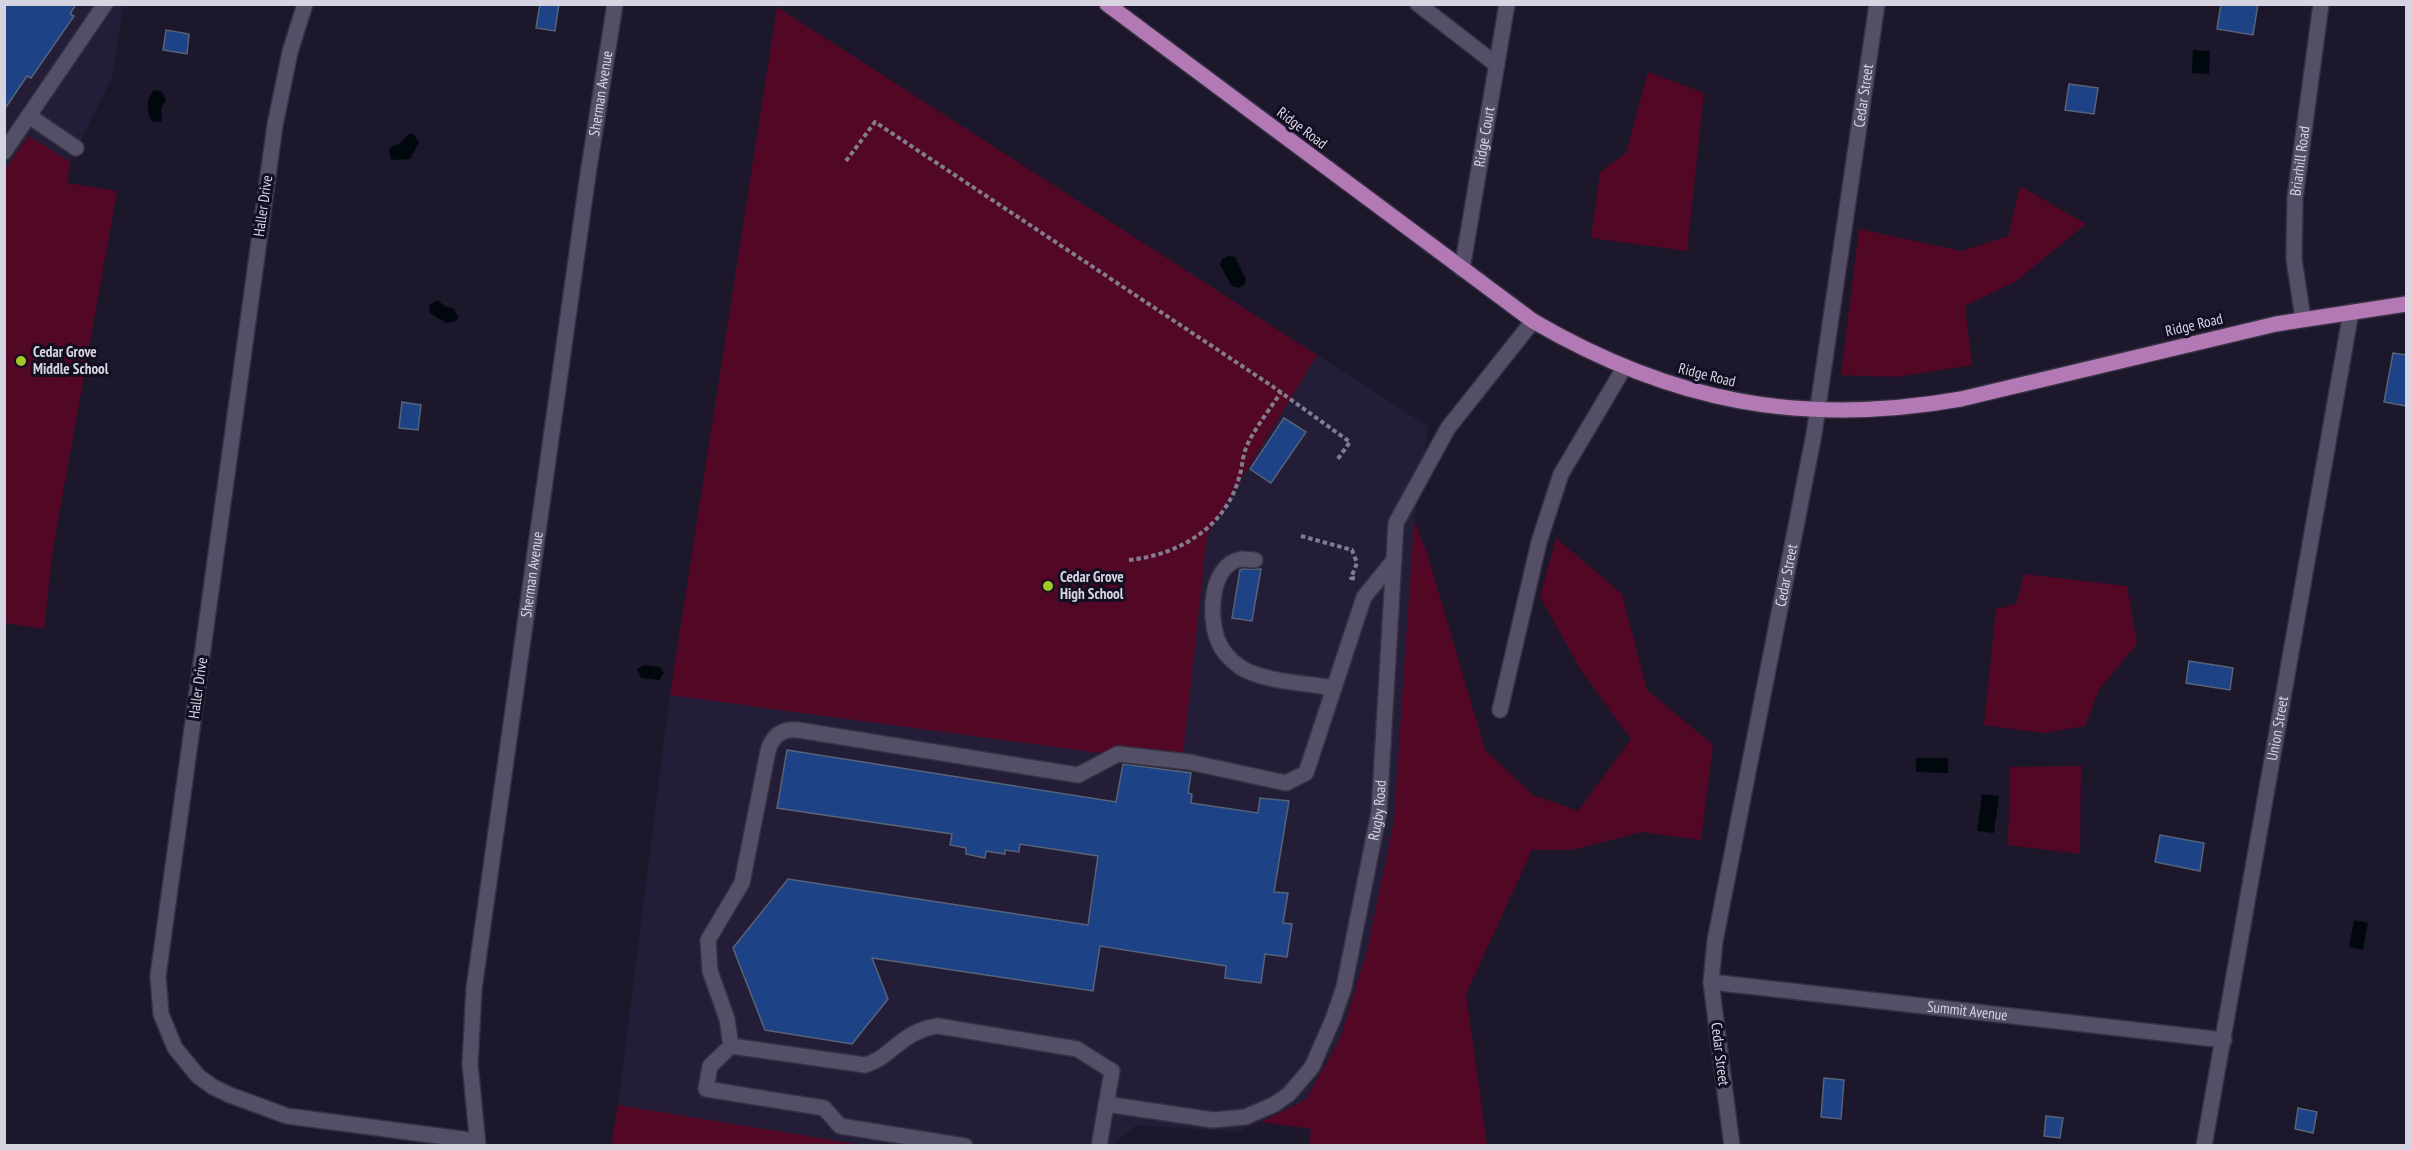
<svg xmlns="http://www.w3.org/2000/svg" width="2411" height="1150" font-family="'PT Sans Narrow',sans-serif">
<rect width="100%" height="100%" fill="#1d172b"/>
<!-- built -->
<path fill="#241d37" d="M5,5H123L112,78L70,162L9,539H5Z
M777,7L1429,427L1414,521L1394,821L1367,951L1340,1039L1305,1100L1261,1122L1237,1132L1136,1125L1112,1145H862L618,1105L670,695Z"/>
<!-- green -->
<path fill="#520824" d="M777,7L1317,355L1207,535L1182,764L670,695Z
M1648,72L1704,93L1687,251L1591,238L1600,172L1626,153Z
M29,136L70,162L67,183L117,191L53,549L44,629L4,623L5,169Z
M2020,186L2086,224L2015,282L1965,306L1972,365L1896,377L1841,375L1859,229L1962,251L2008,236Z
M1414,521L1427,553L1485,750L1533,795L1578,811L1631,739L1582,672L1540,597L1556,538L1622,594L1647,690L1713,745L1701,840L1642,832L1572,850H1532L1466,994L1487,1145H1309L1311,1129L1261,1122L1305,1100L1340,1039L1367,951L1394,821Z
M2024,574L2127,586L2137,644L2099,690L2085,726L2044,733L1984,725L1996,609L2016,604Z
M2081,766L2080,854L2008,845L2010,767Z
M618,1105L862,1145H611Z"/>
<!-- water -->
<path fill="#00080e" d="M2193,50L2210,51L2209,74L2192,73Z
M154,90L161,91L166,99L161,110L162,121L152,122C146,111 146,99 154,90Z
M409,134H413L419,142L410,159L391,160L389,151L391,147L399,144Z
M1229,256L1235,257L1246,279L1244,285L1238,288L1232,286L1220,265L1222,259Z
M438,300L444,306L453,308L458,316L457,321L446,323L430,313L429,305Z
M644,665L660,667L664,673L659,680L641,678L637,669Z
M1916,758H1948V773L1916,772Z
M1982,794L1999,796L1994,833L1977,831Z
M2354,920L2368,923L2363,950L2349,947Z"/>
<!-- building -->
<path fill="#1d4286" stroke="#566379" stroke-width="1.5" d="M4,4H76L70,14L74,16L31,78L27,76L4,110Z
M540,4H559L555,31L536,28Z
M2221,4H2258L2253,35L2217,29Z
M166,30L189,34L187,54L163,50Z
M2069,84L2098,88L2094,114L2065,110Z
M2393,353L2406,355V406L2384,402Z
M402,402L421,405L418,430L399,428Z
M1284,418L1306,432L1271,483L1250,469Z
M1243,569H1261L1252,621L1232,618L1240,570Z
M2189,661L2233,668L2230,690L2186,683Z
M787,750L1116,802L1123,764L1191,773L1188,793L1192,794L1191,803L1258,813L1260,798L1289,801L1274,892L1288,893L1283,923L1292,924L1287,957L1265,954L1261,983L1225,978L1226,966L1100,946L1093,991L872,958L888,999L852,1044L765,1030L733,948L788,879L1088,925L1098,856L1020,844L1019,852L1005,850V854L986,851L985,858L966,854V848L950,845L952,834L777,808Z
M2160,835L2204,843L2200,871L2155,862Z
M1824,1078L1844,1080L1841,1119L1821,1117Z
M2298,1108L2317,1112L2313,1133L2295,1129Z
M2046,1116L2063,1118L2060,1138L2044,1136Z"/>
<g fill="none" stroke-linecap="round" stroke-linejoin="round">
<!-- minor casing -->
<g stroke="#353141" stroke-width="18">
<g id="minor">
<path d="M305,4L290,52L275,125L158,976L161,1014L175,1048L198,1076L213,1087L230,1095L287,1116L477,1141"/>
<path d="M1418,4L1497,65"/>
<path d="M29,116L76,148"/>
<path d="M4,152L105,4"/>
<path id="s1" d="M1462,269L1507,4"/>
<path id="s2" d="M2303,319L2294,259L2295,198L2321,4"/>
<path d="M1255,560C1251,560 1245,559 1241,559C1209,565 1208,620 1219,643C1223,653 1232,661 1240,667C1263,682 1307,683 1334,688"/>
<path d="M1500,710L1539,542L1561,474L1624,368"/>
<path id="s3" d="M1711,982L2224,1040"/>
<path d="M731,1046L727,1019L710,971L708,940L742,883L768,751C772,736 782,728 798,730L1078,775L1118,754L1189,762L1286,783L1306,773L1364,597L1394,560"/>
<path d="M731,1046L865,1065C892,1058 900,1031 938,1026L1077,1049L1112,1071L1099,1146"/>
<path d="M731,1046L710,1066L706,1089L824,1108L840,1126L965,1146"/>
<path id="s4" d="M1106,1104L1213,1120L1245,1117L1275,1104L1289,1094L1312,1067L1333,1019L1344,987L1379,812L1396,523L1448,428L1533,321"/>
<path id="s5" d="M478,1146L470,1064L474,989L588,174L615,4"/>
<path id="s6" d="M1732,1146L1711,982L1715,941L1814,434L1877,4"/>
<path id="s7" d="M2204,1146L2351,312"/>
</g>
</g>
<!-- major casing -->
<g stroke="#353141" stroke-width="18">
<path id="major" d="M1107,4L1533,321C1672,402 1802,427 1961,399L2276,324L2406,304"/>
</g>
<!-- path -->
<path stroke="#817d8e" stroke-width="4" stroke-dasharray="4.5 3" stroke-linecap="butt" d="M846,161L875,122L1272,386L1350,442L1337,460
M1301,536L1352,550L1357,563L1351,578L1358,579
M1129,560C1178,555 1225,528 1239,478C1242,469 1242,460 1245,451C1250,434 1271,408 1281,392"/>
<!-- minor -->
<use href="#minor" stroke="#544e66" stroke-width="15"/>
<!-- major -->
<use href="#major" stroke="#b279b5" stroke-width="15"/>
</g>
<!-- markers -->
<g fill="#a2c928" stroke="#140e22" stroke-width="2">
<circle cx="21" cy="361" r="6"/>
<circle cx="1048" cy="586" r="6"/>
</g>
<g text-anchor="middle" stroke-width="6" stroke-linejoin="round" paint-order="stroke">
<!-- street labels -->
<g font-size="15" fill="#d7d4e2" stroke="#140e22">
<text dy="5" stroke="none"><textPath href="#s5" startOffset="1062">Sherman Avenue</textPath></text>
<text dy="5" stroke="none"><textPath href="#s6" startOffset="1065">Cedar Street</textPath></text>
<text transform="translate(1302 128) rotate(37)" y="5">Ridge Road</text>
<text dy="5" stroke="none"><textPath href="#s1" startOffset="134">Ridge Court</textPath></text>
<text dy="5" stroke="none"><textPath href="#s2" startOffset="159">Briarhill Road</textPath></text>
<text transform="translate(263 206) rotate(-82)" y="5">Haller Drive</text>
<text transform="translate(2194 325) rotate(-13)" y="5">Ridge Road</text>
<text transform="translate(1707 375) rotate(14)" y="5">Ridge Road</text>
<text dy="5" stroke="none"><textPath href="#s5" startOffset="576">Sherman Avenue</textPath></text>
<text dy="5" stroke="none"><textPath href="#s6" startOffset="579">Cedar Street</textPath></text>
<text transform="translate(198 688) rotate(-82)" y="5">Haller Drive</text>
<text dy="5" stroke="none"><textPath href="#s7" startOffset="424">Union Street</textPath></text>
<text dy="5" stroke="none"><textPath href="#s4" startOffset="492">Rugby Road</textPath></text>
<text dy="5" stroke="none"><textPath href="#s3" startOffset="258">Summit Avenue</textPath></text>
<text transform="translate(1720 1054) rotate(83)" y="5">Cedar Street</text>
</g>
<!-- poi labels -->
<g font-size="15" font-weight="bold" fill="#d7d4e2" stroke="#140e22" text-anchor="start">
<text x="33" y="357">Cedar Grove<tspan x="33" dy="17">Middle School</tspan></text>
<text x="1060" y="582">Cedar Grove<tspan x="1060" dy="17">High School</tspan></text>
</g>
</g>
<!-- border -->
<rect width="2411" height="1150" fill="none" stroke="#d7d4e2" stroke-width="12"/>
</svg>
